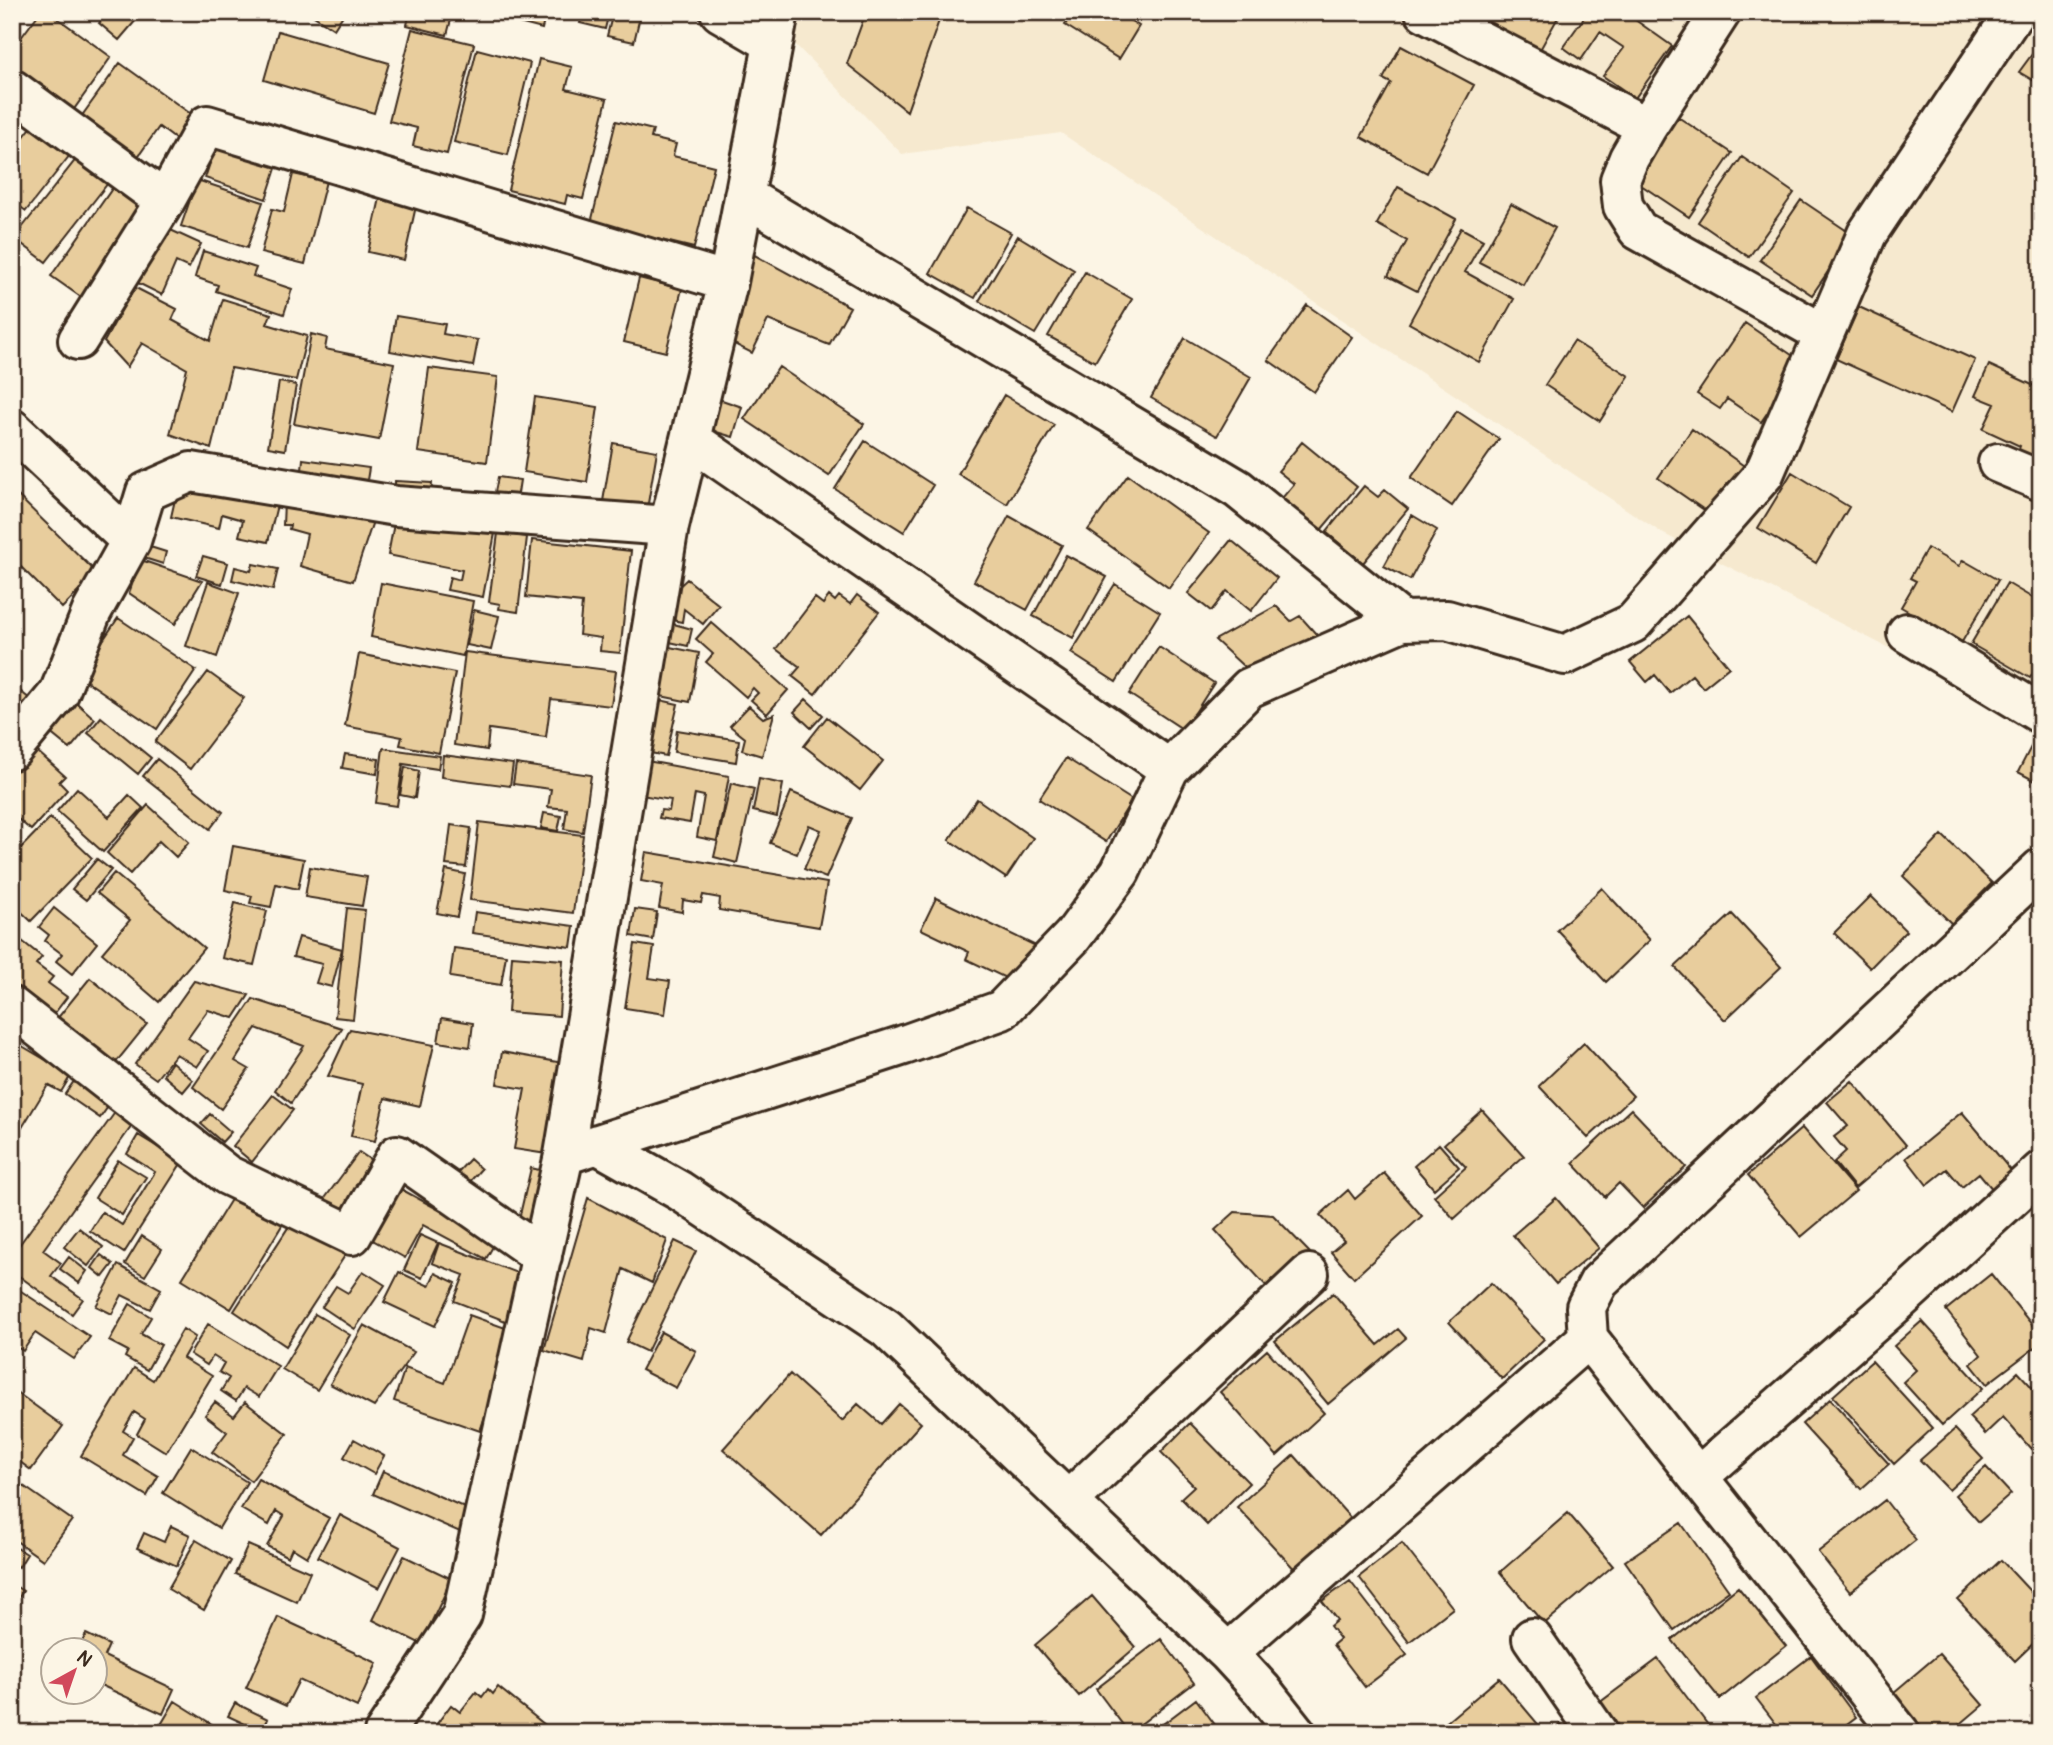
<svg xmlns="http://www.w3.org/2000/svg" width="2053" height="1745" font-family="Pangolin,sans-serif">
<rect width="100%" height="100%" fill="#fcf5e5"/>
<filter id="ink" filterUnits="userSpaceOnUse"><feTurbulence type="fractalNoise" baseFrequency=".0143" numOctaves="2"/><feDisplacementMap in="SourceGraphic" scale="14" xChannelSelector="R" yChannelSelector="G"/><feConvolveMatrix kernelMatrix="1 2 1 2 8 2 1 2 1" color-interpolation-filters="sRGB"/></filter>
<g filter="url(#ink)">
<!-- built -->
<path fill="#f6e9cf" d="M794,12H2041V725L1662,533L1061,133L902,154L789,38Z"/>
<!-- building -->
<path fill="#e8cd9d" stroke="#3b2a1e" stroke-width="2" d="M12,12H21L12,24Z
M40,12H49L111,57L72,112L12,69V50Z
M108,12H143L119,40L99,23Z
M308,12H345L334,29Z
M410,12H453L447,35L407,25Z
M522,12H546L542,29L519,23Z
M583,12H609L605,29L580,23Z
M613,12H641L634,42L607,36Z
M866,12H942L907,111L847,64Z
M1073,12H1117L1139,26L1119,59L1065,25Z
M1488,12H1561L1536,57L1480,26Z
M1588,12H1624L1672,46L1635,98L1603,76L1624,48L1600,32L1581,60L1563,47Z
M1975,12H1998L1992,23Z
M412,29L474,44L447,154L413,146L417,128L389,121Z
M278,31L389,63L374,113L264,80Z
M2041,42V85L2019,72Z
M1401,46L1474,85L1427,173L1361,137L1391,83L1383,79Z
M477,49L530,63L508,155L454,142Z
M539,59L572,67L566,89L607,99L583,199L567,195L565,204L508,190Z
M120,63L195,117L178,141L159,127L137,158L81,117Z
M1678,117L1732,153L1689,217L1635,181Z
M616,121L653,130L651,138L676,144L673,156L714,166L694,248L591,223Z
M33,125L70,155L26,211L12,201V152Z
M220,133L281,153L266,199L205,178Z
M1742,157L1794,193L1749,257L1698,222Z
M77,158L108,183L46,262L14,238Z
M293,174L326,181L305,264L261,253L272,209L284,212Z
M197,180L263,202L247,248L181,226Z
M116,183L152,209L88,302L51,276Z
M1398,187L1456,219L1417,291L1388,276L1407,241L1377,224Z
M380,198L416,206L404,260L368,252Z
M1801,200L1853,235L1812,295L1760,260Z
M1511,204L1555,228L1523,285L1479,262Z
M967,208L1011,233L975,298L930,273Z
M164,227L201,244L189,268L176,262L162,295L138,283Z
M1461,228L1483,240L1465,272L1514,299L1479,362L1409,323Z
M1018,236L1074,270L1035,334L979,301Z
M203,251L256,268L253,276L292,289L284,314L216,291L218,285L195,277Z
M749,252L850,307L829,345L768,320L752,353L726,340Z
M1085,272L1132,299L1095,362L1048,336Z
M639,278L682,289L666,352L624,342Z
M134,287L177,309L172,320L210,341L223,299L271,314L267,324L307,336L296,380L231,368L211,449L170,434L187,369L142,343L127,367L104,342Z
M1307,305L1352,337L1314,392L1268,360Z
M1859,307L1975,360L1952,412L1836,359Z
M396,316L445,324L443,334L478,340L473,366L390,351Z
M1745,323L1802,362L1761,422L1727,399L1720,409L1697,394Z
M311,334L327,338L325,349L394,363L379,440L294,424Z
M1185,338L1251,377L1217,436L1151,398Z
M1574,341L1629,376L1600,421L1545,385Z
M1989,365L2041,389V468L2016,456L2020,446L1983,429L1995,404L1975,396Z
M779,367L864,424L829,476L744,419Z
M429,368L498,377L487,462L418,452Z
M279,382L296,385L285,450L268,447Z
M1004,395L1054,425L1007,504L958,474Z
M535,397L598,407L587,482L524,472Z
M719,399L742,407L733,437L710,430Z
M1457,411L1499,439L1452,506L1411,478Z
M1692,429L1747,468L1713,516L1658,478Z
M865,441L933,485L904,532L835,489Z
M1302,442L1357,487L1316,536L1277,504L1294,484L1278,471Z
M613,443L657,451L646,515L602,507Z
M303,459L369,468L365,492L279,480L281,467L302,470Z
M1792,472L1849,507L1816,563L1758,528Z
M1128,475L1209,533L1169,588L1088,530Z
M498,477L520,480L516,506L493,502Z
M395,481L432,483L431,499L395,498Z
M179,482L277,505L268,542L239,536L243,520L222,514L219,528L171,517Z
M1364,486L1378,497L1385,490L1408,509L1363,563L1326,532Z
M12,490L97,573L62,608L12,558Z
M284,502L375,515L353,581L300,566L307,534L289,529L290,525H283Z
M396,513L495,533L483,597L447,590L450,577L460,580L462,570L388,555Z
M1412,515L1437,530L1410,580L1384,566Z
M1009,516L1062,545L1027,610L974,581Z
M498,533L527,537L518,612L499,609L500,604L489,602Z
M532,540L631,551L620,653L600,651L601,638L579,635L582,603L526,597Z
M1231,540L1277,578L1251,611L1227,591L1211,611L1188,593Z
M147,546L166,552L163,564L144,558Z
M1927,548L1959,566L1963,560L1998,580L1962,642L1901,607L1916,581L1910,578Z
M1066,555L1107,577L1073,638L1033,616Z
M203,556L228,563L222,584L196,576Z
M141,560L202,581L175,624L129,593Z
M253,564L278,569L273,590L232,580L235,567L251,571Z
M687,579L719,605L703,624L684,609L682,622L667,619L673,592Z
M208,582L239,593L217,657L186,646Z
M381,583L473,601L463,656L371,637Z
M2007,583L2041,603V661L2030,678L1971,644Z
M1115,584L1160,612L1116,682L1071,653Z
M857,595L879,612L815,694L792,676L800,667L776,649L815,598L823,604L829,596L835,601L839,596L850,604Z
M1276,606L1291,621L1300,616L1325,644L1255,677L1215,640Z
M474,610L499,616L491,650L467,645Z
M1687,616L1729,667L1703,688L1692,675L1670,693L1655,675L1647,682L1630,662Z
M118,618L196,670L157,729L79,676Z
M711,622L788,690L767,714L751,700L758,693L753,688L746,697L706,662L713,654L696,639Z
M670,623L692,629L688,646L665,641Z
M660,645L699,653L690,702L651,694Z
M1159,647L1214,683L1184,730L1129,694Z
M465,652L616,671L611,706L551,699L546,737L489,729L487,750L454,745Z
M359,654L455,673L439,753L400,745L402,737L345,726Z
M208,672L244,698L190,769L155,742Z
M20,691L36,704L12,732V700Z
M69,696L95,719L70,749L43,727Z
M651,698L678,704L666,756L640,751Z
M806,699L823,715L811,728L794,712Z
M749,706L763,718L774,714L762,756L742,750L745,738L730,726Z
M101,717L151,758L138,774L88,733Z
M827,717L883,761L860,790L804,746Z
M677,730L739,740L736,762L674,752Z
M2035,739L2041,742V784L2018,772Z
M29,744L65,776L59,782L67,790L31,830L12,814V762Z
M383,748L440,756L438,769L403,764L397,806L376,803Z
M345,754L379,759L377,774L342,768Z
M443,755L513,764L510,786L441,777Z
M1066,758L1132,800L1106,842L1039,799Z
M157,759L223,812L210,829L143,776Z
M647,761L729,776L717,841L697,837L704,796L695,794L690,823L659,818L661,810L669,811L671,800L641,795Z
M516,764L591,775L583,832L564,829L567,809L548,807L551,789L513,784Z
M405,767L419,771L415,798L400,795Z
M759,779L783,784L777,817L753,811Z
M731,783L754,789L737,863L714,857Z
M77,788L109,817L129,795L143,808L103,852L57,811Z
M791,792L852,818L826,878L804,869L821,830L809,825L797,854L770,843Z
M977,799L1033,838L1006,878L949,840Z
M148,805L189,842L176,857L159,841L130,874L107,853Z
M544,813L561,816L558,831L541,828Z
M50,818L92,858L31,921L12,903V857Z
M479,822L583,835L573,913L470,900Z
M451,825L471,828L466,867L446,865Z
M1942,835L1992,883L1952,924L1903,876Z
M233,846L304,859L298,889L276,884L271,907L250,903L252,896L225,890Z
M646,852L827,883L819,927L719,910L720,898L703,895L701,903L683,900L682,912L659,908L663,885L641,881Z
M97,859L111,870L86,900L72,889Z
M310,867L367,877L362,906L305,897Z
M446,870L465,874L457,917L437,913Z
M114,873L204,948L159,1002L102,953L130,920L97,893Z
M1602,888L1650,940L1606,982L1557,930Z
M1871,896L1906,931L1870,968L1834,933Z
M936,898L1036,946L1018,984L966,959L969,952L921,929Z
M235,903L267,911L254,965L222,958Z
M54,908L97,943L72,974L56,961L62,954L45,941L49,935L39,927Z
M347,908L365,910L353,1019L335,1017Z
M635,909L657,912L653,940L631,936Z
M475,912L574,926L571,947L472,933Z
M1732,914L1781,967L1725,1020L1675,967Z
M299,937L342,949L332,987L316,983L322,964L293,957Z
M22,941L42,957L36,964L53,977L48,983L67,997L51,1018L12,987V954Z
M635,944L654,947L649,978L670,981L665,1014L625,1008Z
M454,948L506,955L501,985L450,977Z
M512,956L563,960L559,1016L508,1012Z
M90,978L147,1024L109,1071L52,1025Z
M194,981L249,995L234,1018L208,1010L188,1038L208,1051L197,1067L176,1054L156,1079L135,1064Z
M253,999L342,1028L291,1103L275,1090L304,1046L256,1028L235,1061L249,1069L221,1109L193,1087Z
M442,1018L473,1023L470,1047L438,1042Z
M350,1029L434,1045L420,1106L385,1098L375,1141L351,1136L362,1084L328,1076Z
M12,1040L71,1075L61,1092L48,1085L17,1136L12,1133Z
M1584,1043L1633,1096L1588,1138L1539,1086Z
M502,1052L563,1063L547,1154L514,1149L525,1089L497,1084Z
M172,1062L193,1080L183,1092L163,1075Z
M77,1077L112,1101L100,1118L65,1094Z
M1852,1081L1906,1145L1855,1188L1834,1162L1846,1151L1834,1137L1848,1126L1827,1102Z
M273,1095L293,1110L252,1162L233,1146Z
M1631,1109L1686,1167L1643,1208L1619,1183L1605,1197L1573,1163Z
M1482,1110L1524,1156L1454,1219L1434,1196L1466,1167L1444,1144Z
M116,1111L134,1123L43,1250L61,1263L51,1276L83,1299L72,1314L12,1271V1255Z
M1962,1112L2018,1179L1998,1196L1979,1173L1962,1187L1947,1169L1927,1185L1906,1158Z
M210,1114L231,1132L222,1142L201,1124Z
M1802,1128L1856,1191L1801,1237L1748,1175Z
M138,1135L182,1162L124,1253L90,1231L102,1212L122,1225L155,1172L127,1154Z
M1439,1144L1459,1167L1434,1189L1414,1166Z
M359,1152L381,1167L342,1221L320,1205Z
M470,1159L481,1169L467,1185L456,1174Z
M118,1160L146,1177L122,1215L95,1198Z
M531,1168L552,1173L540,1224L519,1219Z
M1384,1173L1422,1216L1354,1278L1331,1252L1344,1241L1320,1215L1348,1190L1355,1199Z
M238,1188L287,1217L231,1309L182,1279Z
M399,1188L496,1241L486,1259L423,1225L405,1258L371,1239Z
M588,1198L667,1240L652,1283L623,1269L606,1333L591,1328L584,1362L544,1350Z
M1556,1198L1599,1248L1556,1284L1513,1235Z
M1235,1212L1273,1215L1312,1255L1269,1289L1215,1230Z
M293,1220L346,1254L286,1346L234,1311Z
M79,1228L103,1247L88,1266L64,1247Z
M420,1235L438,1243L422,1278L404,1270Z
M142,1236L162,1249L145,1276L125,1264Z
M675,1241L696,1251L647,1352L626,1342Z
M439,1243L530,1278L513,1324L454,1301L464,1275L432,1263Z
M101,1255L113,1264L103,1277L92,1268Z
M69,1257L87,1271L79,1283L60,1269Z
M118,1265L161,1289L150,1309L122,1295L112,1314L96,1306Z
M363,1271L385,1285L355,1329L322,1307L336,1286L348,1293Z
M399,1272L429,1286L435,1273L456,1283L435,1326L384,1302Z
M1991,1274L2041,1336V1343L1987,1384L1971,1364L1981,1355L1946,1310Z
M1491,1283L1544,1339L1502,1379L1449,1322Z
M12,1285L90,1337L74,1359L35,1333L23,1351L12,1344Z
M1333,1293L1378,1345L1398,1329L1406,1338L1328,1404L1275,1341Z
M130,1304L151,1317L141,1334L161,1345L147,1370L125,1357L128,1351L109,1341Z
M315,1314L350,1335L317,1390L282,1369Z
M469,1315L514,1331L480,1431L394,1401L405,1368L445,1383Z
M1922,1321L1983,1388L1942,1425L1903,1382L1916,1370L1894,1346Z
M208,1324L278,1366L259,1397L244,1388L236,1401L221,1391L229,1378L219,1372L224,1363L213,1356L207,1365L190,1354Z
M364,1325L414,1352L374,1407L330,1384Z
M183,1329L195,1337L183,1358L212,1376L166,1452L137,1434L145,1419L134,1412L123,1431L133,1437L123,1455L158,1476L147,1496L81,1456L134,1368L153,1380Z
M661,1332L696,1351L676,1388L641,1370Z
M1267,1350L1324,1413L1277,1456L1220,1392Z
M1872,1361L1933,1428L1894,1464L1833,1396Z
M2018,1372L2041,1397V1440L2031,1449L2003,1417L1985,1434L1969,1417Z
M790,1374L842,1421L858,1404L881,1424L899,1404L921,1423L821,1535L723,1449Z
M12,1389L63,1426L31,1470L12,1456L16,1449L12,1447Z
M1830,1399L1889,1464L1861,1489L1802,1424Z
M215,1402L234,1416L245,1402L287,1434L251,1481L212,1452L227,1432L205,1415Z
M1190,1423L1249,1483L1207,1525L1181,1498L1194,1486L1161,1452Z
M1955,1429L1983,1459L1949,1490L1920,1460Z
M354,1439L384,1456L374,1474L344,1457Z
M191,1447L247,1482L219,1528L163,1493Z
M1294,1455L1355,1523L1299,1574L1237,1507Z
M1986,1467L2011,1494L1979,1522L1955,1495Z
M383,1471L470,1510L460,1532L373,1494Z
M12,1478L72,1520L43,1560L12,1538V1511L15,1506L12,1504Z
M258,1479L329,1518L307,1557L292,1548L288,1557L267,1546L284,1516L276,1511L269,1525L241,1509Z
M1885,1500L1916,1540L1850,1592L1818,1552Z
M1568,1513L1613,1566L1544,1624L1500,1572Z
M340,1515L400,1547L379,1588L318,1557Z
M1681,1523L1729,1591L1674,1630L1625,1561Z
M171,1526L190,1535L177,1566L137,1548L144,1533L164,1542Z
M196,1540L231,1561L204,1610L168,1589Z
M1402,1543L1453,1608L1409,1642L1359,1577Z
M12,1545L27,1554L19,1567L12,1562Z
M248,1545L310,1572L297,1602L235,1574Z
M404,1556L452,1579L421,1644L373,1620Z
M2001,1560L2041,1603V1636L2015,1661L1958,1600Z
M1350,1581L1407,1655L1365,1687L1333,1645L1340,1639L1330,1626L1337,1620L1322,1601Z
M12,1584L23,1591L14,1605L12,1604Z
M1738,1587L1786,1646L1720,1699L1672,1640Z
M1092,1596L1136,1647L1079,1696L1035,1645Z
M278,1617L377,1663L357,1707L299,1680L286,1706L246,1688Z
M86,1634L109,1645L104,1656L174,1689L163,1714L94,1682V1650H78Z
M1161,1639L1194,1683L1129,1733L1096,1689Z
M1939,1654L1983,1705L1950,1733H1917L1887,1698Z
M1811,1656L1856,1717L1835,1733H1783L1756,1698Z
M1658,1659L1714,1733H1609L1591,1709Z
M1499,1678L1543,1730L1539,1733H1450L1443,1725Z
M498,1687L555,1733H430L451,1705L460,1712L476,1692L482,1697L488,1689L493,1694Z
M1196,1699L1221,1733H1151Z
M175,1701L226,1733H156Z
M235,1703L268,1719L262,1732L228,1716Z
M1561,1724L1568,1733H1549Z"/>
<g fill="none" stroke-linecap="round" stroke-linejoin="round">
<!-- minor casing -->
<g stroke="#3b2a1e" stroke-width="44">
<path id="minor" d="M720,12L773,43
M1425,12L1647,127
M1721,12L1647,127L1629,158L1620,180L1623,206L1638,230L1824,334
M12,89L165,201
M744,196L1238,489L1402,621
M78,340L165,201L207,125L728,282
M12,429L131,541
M690,439L1169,769
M1998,463L2041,481
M1907,633L2041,714
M12,750L59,693L92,611L131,541L146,492L191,472L396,506L669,526
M12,1007L227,1175L352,1235L397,1155L542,1256
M597,1144L680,1191L886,1328L1228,1653L1262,1690L1296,1733
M564,1155L904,1045L1002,1010L1073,936L1120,872L1169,769L1249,688L1402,621L1447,620L1565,655L1633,623L1764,474L1867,234L2015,12
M1588,1338L1900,1733
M1698,1477L1900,1300L2041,1171
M1068,1501L1309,1274
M1532,1638L1598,1733
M1228,1653L1588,1338L1586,1307L1599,1282L2041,868
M384,1733L462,1615L564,1155L669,526L728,282L779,12"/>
</g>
<!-- minor -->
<use href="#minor" stroke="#fcf5e5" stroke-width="38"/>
</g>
</g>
<!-- margin -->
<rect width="2053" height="1745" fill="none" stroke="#fcf5e5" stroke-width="42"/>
<rect x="21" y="21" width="2011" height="1703" fill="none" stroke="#3b2a1e" stroke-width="2.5" filter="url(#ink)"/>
<!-- north arrow -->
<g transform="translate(74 1671) rotate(40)"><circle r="33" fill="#fcf5e5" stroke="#afa495" stroke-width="2"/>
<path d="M0-5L12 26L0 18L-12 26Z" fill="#d1495b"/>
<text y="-10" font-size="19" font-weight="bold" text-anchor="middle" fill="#3b2a1e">N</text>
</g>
</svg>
